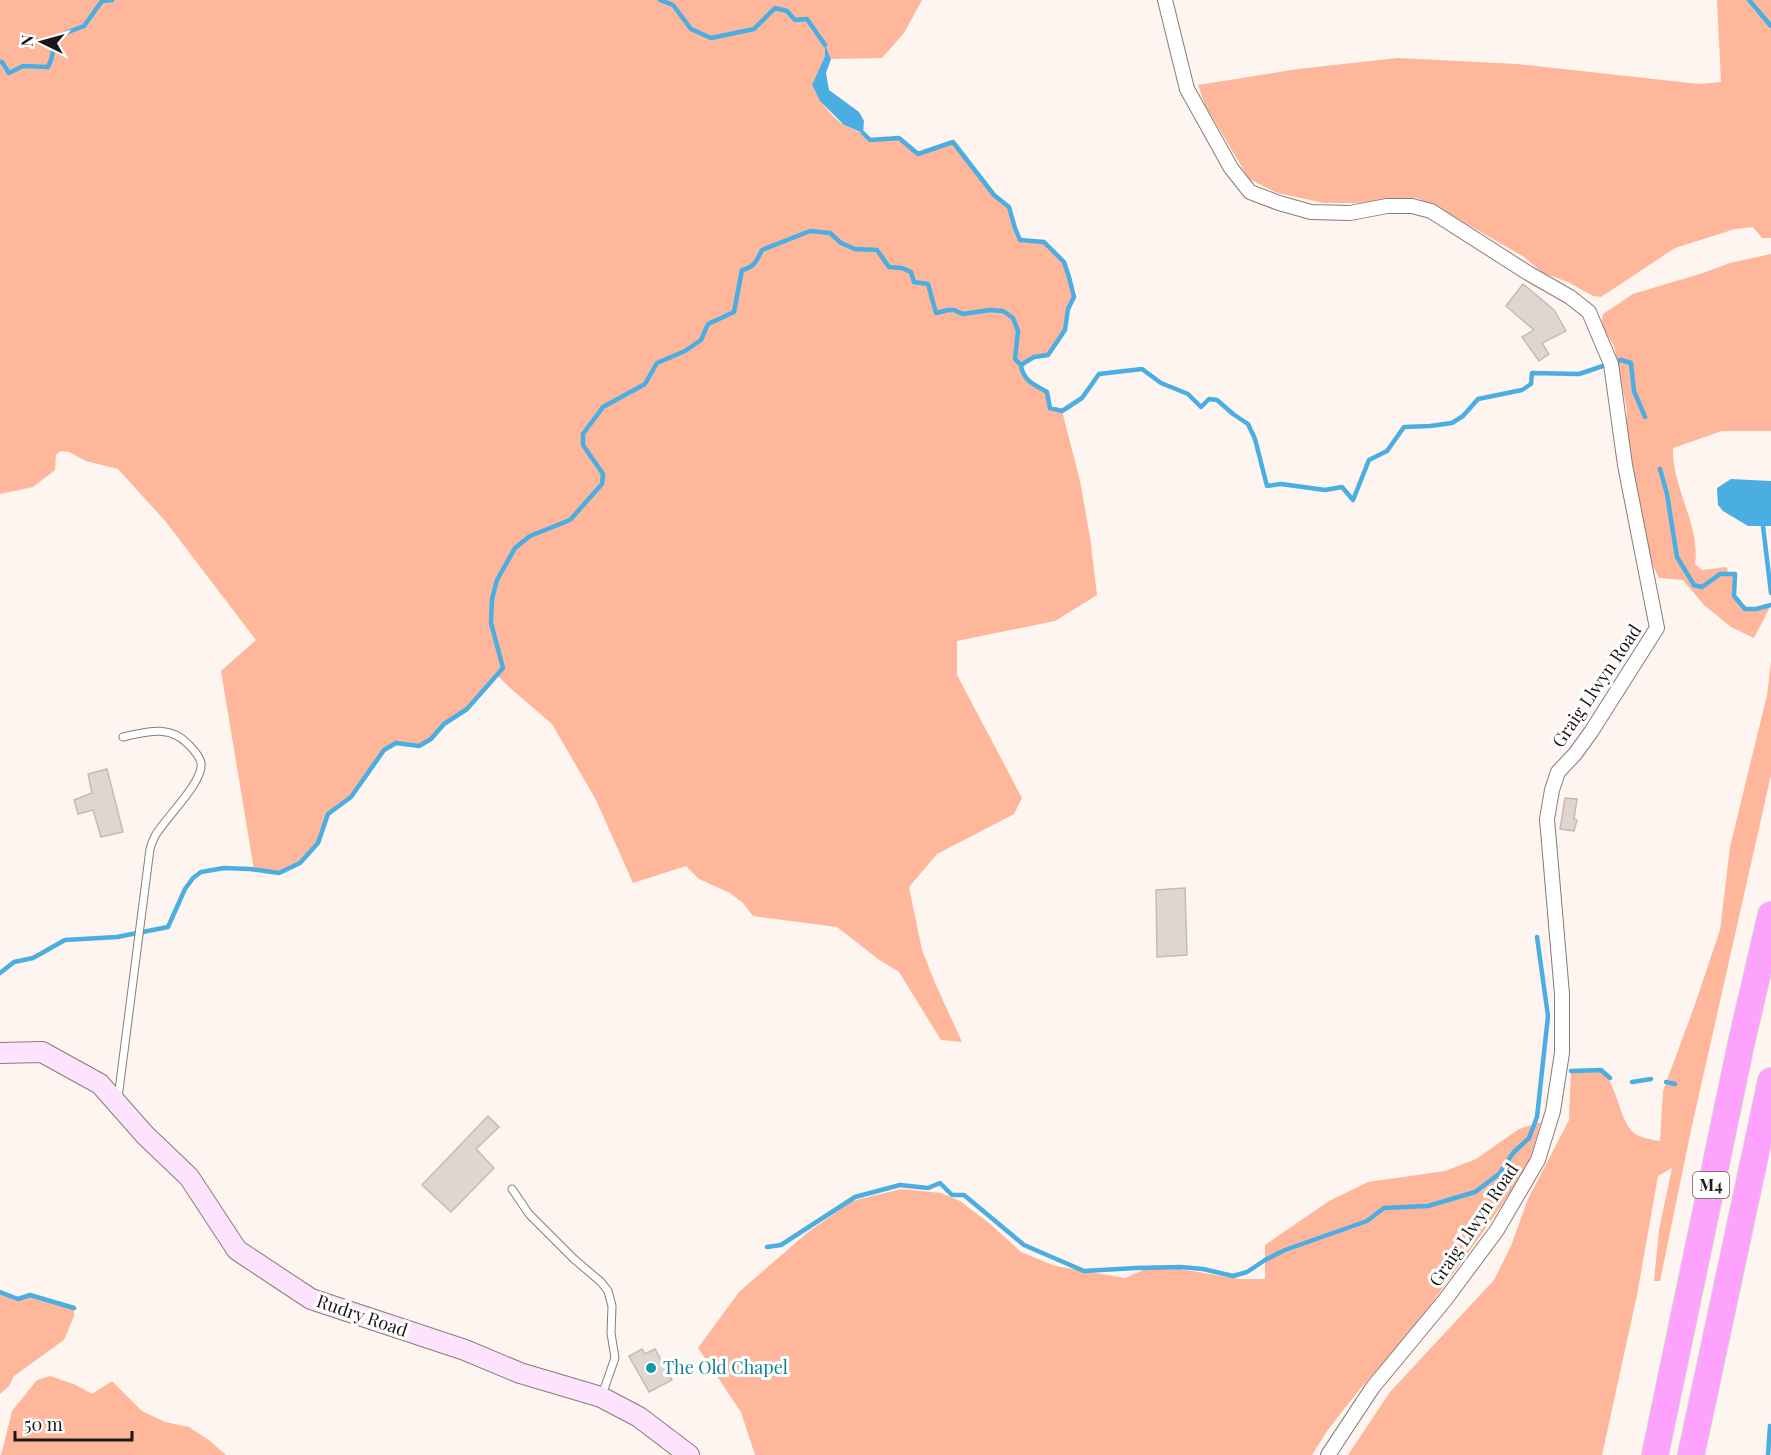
<svg xmlns="http://www.w3.org/2000/svg" width="1771" height="1455" font-family="'Playfair Display',serif">
<rect width="100%" height="100%" fill="#fef4f0"/>
<!-- green -->
<path fill="#feb79a" d="M0,0H922L904,33L882,58L831,59L826,47L825,56L812,86C819,99 832,119 846,126C858,132 859,129 870,140L899,138L918,154L953,142L994,195L1009,207L1015,228L1020,240L1044,242L1064,262L1069,277L1074,297L1068,309L1065,330L1048,355L1034,357L1021,365C1022,381 1035,385 1047,392L1050,408L1062,411L1080,481L1090,537L1097,595L1055,621L957,641V675L1022,798L1014,814L937,854L909,887L922,950L935,983L962,1042L941,1040L899,972L878,959L837,927L753,916L743,903L730,893L699,879L686,866L633,883L596,800L552,724L509,687L497,675L467,709L444,724L431,739L419,746L396,743L384,750L351,797L328,814L318,843L300,863L279,873L254,870L221,671L256,640L166,522L118,469L86,461L69,452L60,451L56,455L55,470L33,487L0,494Z
M1717,0H1771V238H1762L1753,227L1735,229L1675,248L1601,297L1593,296L1568,282L1543,273L1524,257L1439,208L1417,198H1400L1358,203H1324L1277,193L1249,179L1205,105L1198,85L1298,69L1398,58L1517,64L1699,84L1721,82Z
M1771,254V431H1722L1673,448C1671,485 1701,527 1695,564L1702,570L1727,567L1728,574H1735L1734,596L1745,609H1756L1771,605L1754,638L1731,627L1704,605L1683,580L1659,578L1630,519L1623,487L1627,411L1614,346L1601,325L1603,314L1633,294L1703,273L1730,263Z
M1771,662V775L1691,1130L1660,1281H1654L1659,1230L1672,1168L1658,1176L1637,1295L1602,1455H1348L1390,1392L1494,1280L1511,1246L1528,1199L1569,1120L1571,1071L1601,1070C1620,1087 1618,1124 1637,1135C1643,1138 1653,1140 1660,1141L1663,1091L1693,1010L1720,930L1730,847L1767,695Z
M1541,1122L1528,1166L1488,1225L1409,1335L1359,1390L1327,1431L1312,1455H755L741,1412L698,1348L739,1292L807,1233L852,1201L901,1189L941,1193L960,1201L989,1223L1021,1252L1055,1266L1125,1278L1155,1265L1240,1279H1265V1245L1329,1201L1368,1182L1445,1171L1476,1159L1519,1129Z
M0,1292L18,1299L30,1295L74,1308V1316L64,1340L14,1376L9,1386L0,1394Z
M50,1376L76,1385L92,1394L112,1381L142,1411L165,1422L189,1427L210,1441L226,1455H1L12,1411L37,1380Z"/>
<!-- water -->
<path fill="#4aaee3" d="M825,45L831,59L826,73L829,90L859,112L864,121L863,133L844,125L820,101L812,85L825,56Z
M1731,479L1771,481V526H1748L1723,511L1718,505L1717,488Z"/>
<g fill="none" stroke-linecap="round" stroke-linejoin="round">
<!-- stream -->
<path stroke="#4aaee3" stroke-width="4.5" d="M660,0L673,5L691,29L711,38L754,29L775,8L787,11L795,20L807,19L825,45
M1749,0L1771,26
M0,62H2L9,73L23,66L48,67L51,60L55,43L63,34L84,26L102,1L112,0
M863,133L870,140L899,138L918,154L953,142L994,195L1009,207L1015,228L1020,240L1044,242L1064,262L1069,277L1074,297L1068,309L1065,330L1048,355L1034,357L1021,365C1023,381 1035,385 1047,392L1050,408L1062,411L1082,398L1099,374L1142,369L1161,383L1188,394L1201,407L1209,399L1217,400L1233,414L1248,424L1255,439L1267,486L1281,484L1325,490L1342,487L1353,500L1369,460L1387,451L1404,427L1430,426L1452,423L1463,416L1478,399L1522,390L1531,384L1532,373L1579,374L1621,360L1631,363L1634,391L1645,417
M1660,469L1667,494L1677,557L1694,585L1702,587L1720,574H1735L1734,596L1745,609H1756L1771,605
M1763,526L1771,593
M0,973L14,962L33,958L65,940L117,937L168,927L185,889L193,878L201,872L224,868L250,869L279,873L300,863L318,843L328,814L351,797L384,750L396,743L419,746L431,739L444,724L467,709L503,668L491,623L492,599L497,580L515,548L530,536L570,520L602,484L603,474L583,445V434L603,407L645,384L657,363L685,351L701,340L708,324L734,312L742,270C754,268 757,260 762,250L810,231L830,233L841,243L855,249L877,250L889,267L902,268L911,272L914,282L928,284L936,313L948,310H954L963,314L990,310L1003,311L1013,318L1018,331L1015,359L1021,365
M1571,1071L1601,1070L1610,1078
M1632,1082L1651,1079
M1666,1082L1675,1084
M767,1247L781,1245L855,1197L900,1185L928,1188L940,1183L952,1195H964L1024,1245L1084,1271L1136,1268L1181,1267L1203,1269L1233,1276L1247,1272L1265,1260L1285,1250L1367,1221L1384,1208L1428,1206L1475,1192L1499,1174L1513,1153L1529,1138L1537,1117L1548,1016L1537,937
M0,1292L18,1299L30,1295L74,1308
M1768,1455L1770,1426"/>
</g>
<!-- building -->
<path fill="#e1d5d0" stroke="#c6bab5" stroke-width="1.5" d="M1523,284L1554,310L1566,331L1542,343L1549,354L1539,361L1522,337L1534,330L1506,306Z
M107,769L123,832L101,837L93,810L78,814L74,800L92,793L88,774Z
M1565,798L1577,799L1574,819L1577,820L1574,831L1560,829Z
M1185,888L1187,955L1157,957L1156,890Z
M488,1116L499,1127L476,1149L494,1168L451,1212L422,1185Z
M642,1349L645,1354L655,1349L672,1380L649,1392L629,1356Z"/>
<g fill="none" stroke-linecap="round" stroke-linejoin="round">
<!-- lane casing -->
<g stroke="#877c78" stroke-width="9">
<path id="lane" d="M118,1098L150,849C151,845 153,840 155,836C165,818 204,782 201,763C200,756 193,749 188,744C169,724 146,732 123,737
M512,1189L529,1214L574,1259L601,1282L608,1291L612,1306L611,1333L615,1358L602,1395"/>
</g>
<!-- street casing -->
<g stroke="#877c78" stroke-width="16">
<path id="street" d="M1165,0L1187,89L1231,168L1250,192L1279,203L1311,212L1350,213L1387,206H1412L1431,211L1528,273L1570,297L1589,312L1611,364L1625,465L1657,628L1591,732L1575,754L1558,772L1552,790L1547,819L1562,994V1053L1553,1111L1538,1160L1497,1230L1445,1300L1373,1387L1328,1455"/>
</g>
<!-- secondary casing -->
<g stroke="#877c78" stroke-width="22">
<path id="secondary" d="M0,1053L42,1052L100,1084L145,1135L189,1177L237,1250L311,1299L465,1350L520,1373L601,1397L639,1417L689,1455"/>
</g>
<!-- highway casing -->
<g stroke="#d6d5d5" stroke-width="28">
<path id="highway" d="M1655,1455L1741,1044L1771,915
M1691,1455L1771,1081"/>
</g>
<!-- lane -->
<use href="#lane" stroke="#fff" stroke-width="7"/>
<!-- street -->
<use href="#street" stroke="#fff" stroke-width="14"/>
<!-- secondary -->
<use href="#secondary" stroke="#fee3fe" stroke-width="20"/>
<!-- highway -->
<use href="#highway" stroke="#fda2fd" stroke-width="26"/>
</g>
<!-- markers -->
<circle fill="#0f9aa8" stroke="#fff" stroke-width="2" cx="651" cy="1368" r="6"/>
<g text-anchor="middle" stroke-width="6" stroke-linejoin="round" paint-order="stroke">
<!-- shield labels -->
<rect fill="#fff" stroke="#5f5d5c" stroke-width="1.5" x="1693" y="1172" width="36" height="26" rx="4.5"/>
<g font-size="16" font-weight="bold" fill="#1b1716">
<text x="1711" y="1191">M4</text>
</g>
<!-- street labels -->
<g font-size="18" fill="#1b1716" stroke="#fff">
<text transform="translate(1597 686) rotate(-56)" y="6">Graig Llwyn Road</text>
<text transform="translate(1474 1225) rotate(-56)" y="6">Graig Llwyn Road</text>
<text transform="translate(362 1316) rotate(19)" y="6">Rudry Road</text>
</g>
<!-- culture labels -->
<g font-size="18" fill="#0d838f" stroke="#fff" text-anchor="start">
<text x="663" y="1374">The Old Chapel</text>
</g>
</g>
<!-- north arrow -->
<g transform="translate(42 42) rotate(275)" stroke="#ffffff" stroke-width="4.5" paint-order="stroke">
<path d="M0-4.5L10 22L0 15L-10 22Z" fill="#1b1716"/>
<text y="-9" font-size="16" font-weight="bold" text-anchor="middle" fill="#1b1716">N</text>
</g>
<!-- scale -->
<path d="M15 1431v9h117v-9" fill="none" stroke="#1b1716" stroke-width="3"/>
<text x="24" y="1431" font-size="18" fill="#1b1716" stroke="#ffffff" stroke-width="4.5" paint-order="stroke">50 m</text>
</svg>
